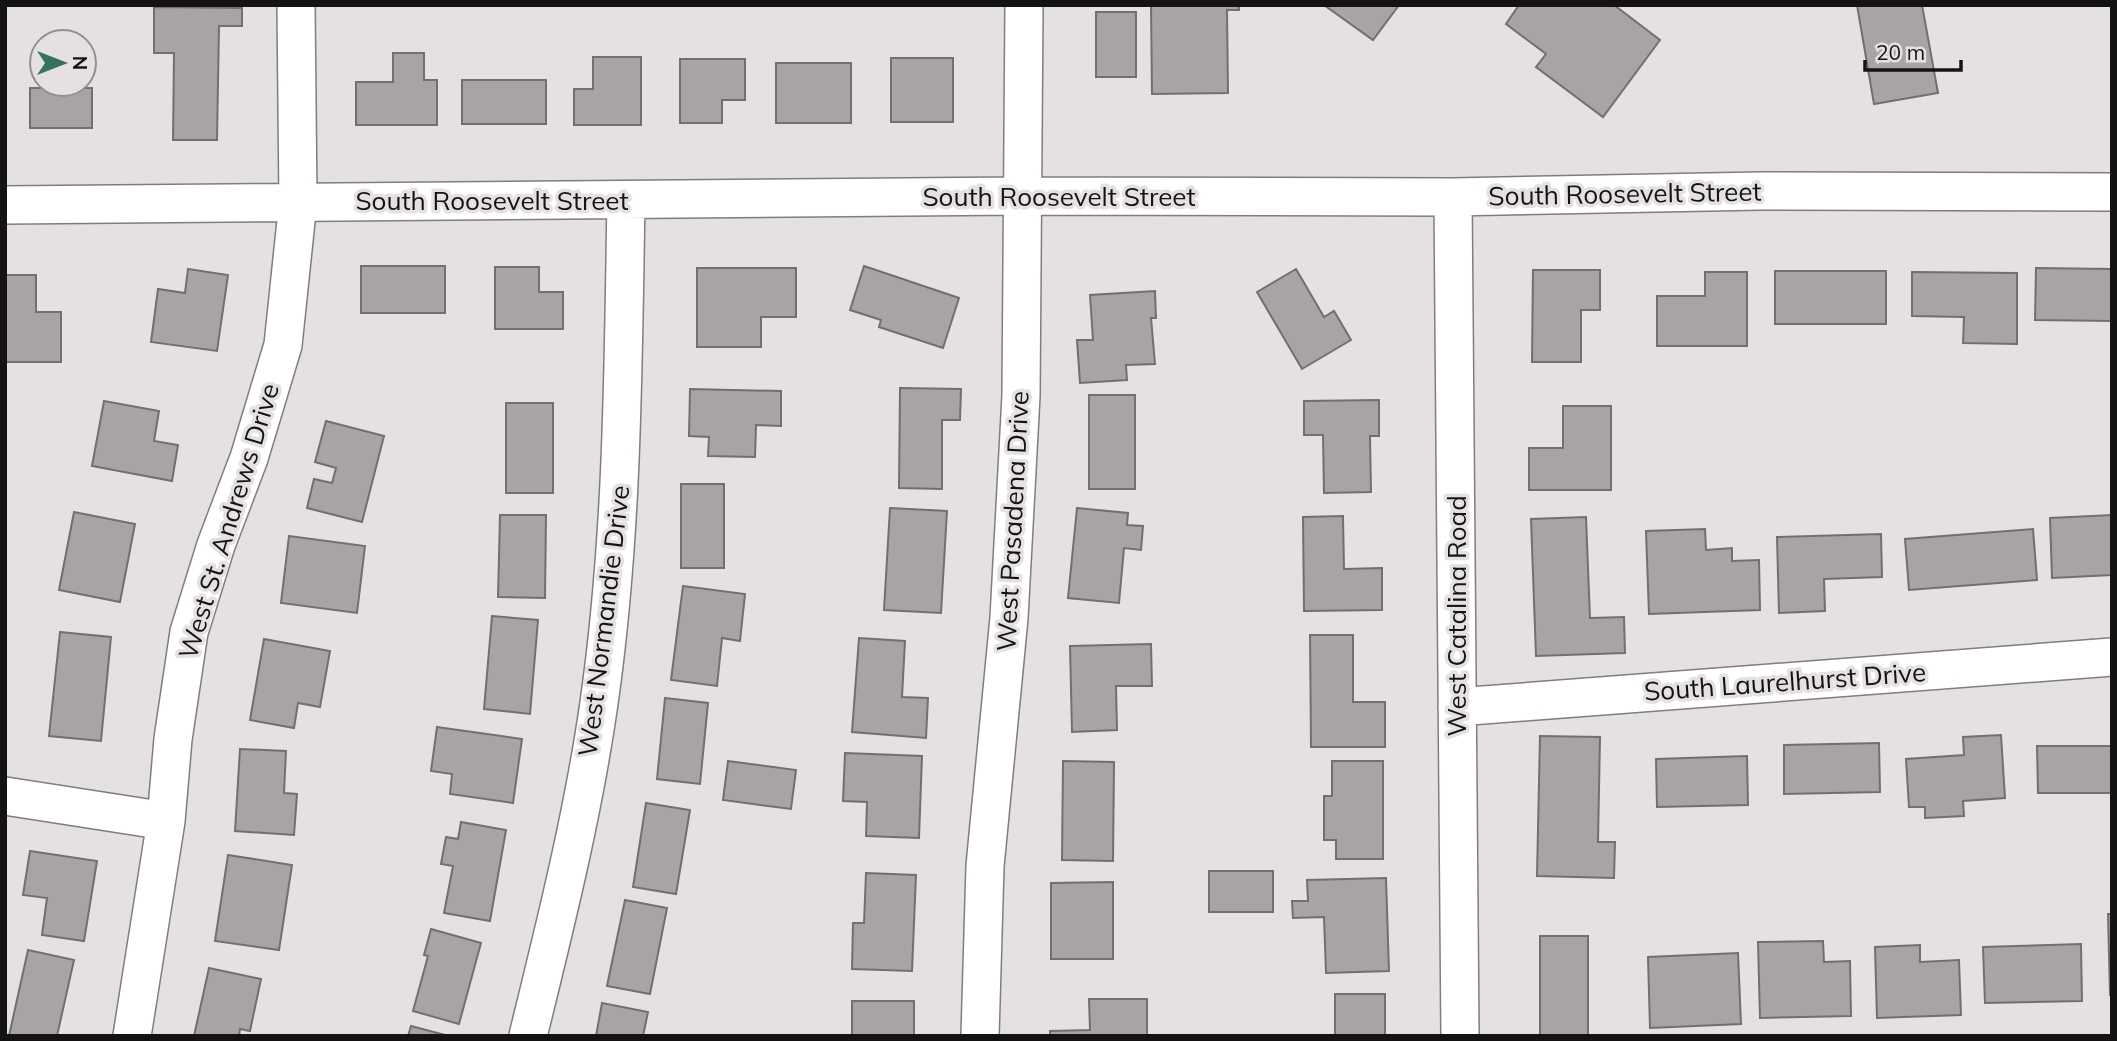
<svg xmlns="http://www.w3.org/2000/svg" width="2117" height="1041" font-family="Mulish,sans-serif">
<rect width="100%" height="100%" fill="#e6e1e1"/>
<!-- building -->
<path fill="#a8a4a3" stroke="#736f6e" stroke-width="2" d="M1151,5H1239V10H1227L1228,93L1152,94Z
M1324,5H1399L1373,40Z
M1519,5H1614L1660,40L1603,117L1536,67L1546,54L1506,24Z
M1857,5H1922L1938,93L1874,104Z
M154,7L242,8V26H219L217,140H173L174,53H154Z
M1096,12H1136V77H1096Z
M393,53H424V80H437V125H356V82H393Z
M593,57H641V125H574V89H593Z
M891,58H953V122H891Z
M680,59H745V100H722V123H680Z
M776,63H851V123H776Z
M462,80H546V124H462Z
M30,88H92V128H30Z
M361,266H445V313H361Z
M864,266L959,298L943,348L879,327L881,320L850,310Z
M495,267H539V292H563V329H495Z
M697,268H796V317H761V347H697Z
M2036,268L2112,269V321L2035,320Z
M188,269L228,275L217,351L151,342L158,289L185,293Z
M1296,269L1324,317L1334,311L1351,340L1302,369L1257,292Z
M1533,270H1600V310H1581V362H1532Z
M1775,271H1886V324H1775Z
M1705,272H1747V346H1657V296H1705Z
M1912,272L2017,273V344L1963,343L1964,317L1912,316Z
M5,275H36V312H61V362H5Z
M1155,291L1156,318H1151L1155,364L1126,365L1127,380L1080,383L1077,340H1093L1090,295Z
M900,388L961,389L960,420H942V489L899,488Z
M690,389L781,391V426L756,425L755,457L708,456L709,437L689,436Z
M1089,395H1135V489H1089Z
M1379,400V436H1370L1371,492L1324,493L1323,435H1304V401Z
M104,401L159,411L154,441L178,445L172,481L92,466Z
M506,403H553V493H506Z
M1563,406H1611V490H1529V448H1563Z
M326,421L384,436L362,522L307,508L314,479L332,483L336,468L315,462Z
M681,484H724V568H681Z
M890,508L947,511L941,613L884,610Z
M1077,508L1128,513L1127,525L1143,526L1141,550L1124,548L1119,603L1068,598Z
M74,512L135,524L120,602L59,590Z
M500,515H546L545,598L498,597Z
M2112,515V575L2052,578L2050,518Z
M1343,516L1344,569L1382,568V610L1304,611L1303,517Z
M1586,517L1590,618L1624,617L1625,653L1536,656L1531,519Z
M1705,529L1706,550L1732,548V561L1759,560L1760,610L1649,614L1646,531Z
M2033,529L2037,580L1909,590L1905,539Z
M1881,534L1882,577L1824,579L1825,611L1779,613L1777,537Z
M289,536L365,546L357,613L281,603Z
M683,586L745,594L740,641L722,638L717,686L671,680Z
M492,616L538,620L530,714L484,709Z
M60,632L111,637L101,741L49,736Z
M1310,635H1353V702H1385V747H1311Z
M859,638L905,641L902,697L928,698L926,738L852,732Z
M264,639L330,651L320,707L298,703L294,728L250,720Z
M1151,644L1152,686H1116L1117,730L1072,732L1070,646Z
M665,698L708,703L700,784L657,779Z
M437,727L522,739L513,803L450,794L452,774L431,771Z
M2001,735L2005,798L1963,801L1964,816L1925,818V807H1909L1906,759L1964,755L1963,737Z
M1540,736L1600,737L1598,842H1615L1614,878L1537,876Z
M1879,743L1880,792L1784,794V745Z
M2037,746H2112V793H2038Z
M240,749L286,751L284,793L297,794L294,835L235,831Z
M845,753L922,756L919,838L866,836L867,802L843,801Z
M1747,756L1748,805L1657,807L1656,759Z
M728,761L796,770L791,809L723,800Z
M1063,761L1114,762L1113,861L1062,860Z
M1332,761H1383V859H1336V840H1324V796H1332Z
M646,803L690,810L676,894L633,887Z
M461,822L506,830L490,921L444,913L453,866L441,864L446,837L458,839Z
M30,851L97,861L84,941L42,935L47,898L23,895Z
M228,855L292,865L279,950L215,941Z
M1209,871H1273V912H1209Z
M866,873L916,875L912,971L852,969L853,923H864Z
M1386,878L1389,971L1326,973L1324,917L1293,918L1292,901H1308L1307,880Z
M1113,882V959H1051V883Z
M625,900L667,908L650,994L607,986Z
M2108,914H2112V995H2110Z
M431,929L481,943L459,1024L413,1011L428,956L424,955Z
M1540,936H1588V1036H1540Z
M1823,941L1824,962L1850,961L1851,1016L1760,1018L1758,942Z
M2081,944L2082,1001L1985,1003L1983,947Z
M1920,945V962L1959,960L1961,1015L1877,1018L1875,947Z
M28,950L74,960L57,1036H9Z
M1738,953L1741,1024L1650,1028L1648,957Z
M209,968L261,979L250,1031L240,1029L239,1036H194Z
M1335,994H1385V1036H1335Z
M1089,999H1147V1036H1050V1031L1090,1030Z
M852,1001H914V1036H852Z
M602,1003L648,1012L643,1036H596Z
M411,1026L449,1036H408Z"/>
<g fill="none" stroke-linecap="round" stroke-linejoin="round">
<!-- minor casing -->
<g stroke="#817d7c" stroke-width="40">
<path id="minor" d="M1453,197L1460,1036
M5,205L1025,196L1453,197L1761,191L2112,192
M1457,707L2112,657
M5,796L166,821
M132,1036L166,821L173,739L189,632L216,545L249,458L283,345L298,202L296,5
M528,1036C555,926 583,815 599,703C623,535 623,369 626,200
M980,1036L985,866L1009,618L1021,396L1024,5"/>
</g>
<!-- minor -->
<use href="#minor" stroke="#fff" stroke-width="37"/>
</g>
<g text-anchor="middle" stroke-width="7" stroke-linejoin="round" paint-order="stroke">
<!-- street labels -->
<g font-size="26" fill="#141313" stroke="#e6e1e1">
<text transform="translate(1625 194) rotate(-1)" y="9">South Roosevelt Street</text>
<text x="1059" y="206">South Roosevelt Street</text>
<text x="492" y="210">South Roosevelt Street</text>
<text transform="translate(229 521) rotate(-73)" y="9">West St. Andrews Drive</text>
<text transform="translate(1013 521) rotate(-87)" y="9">West Pasadena Drive</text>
<text transform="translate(1457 616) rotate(-90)" y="9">West Catalina Road</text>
<text transform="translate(604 621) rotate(-83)" y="9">West Normandie Drive</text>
<text transform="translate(1785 682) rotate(-4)" y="9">South Laurelhurst Drive</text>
</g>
</g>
<!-- border -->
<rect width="2117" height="1041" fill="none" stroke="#141313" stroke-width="14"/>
<!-- north arrow -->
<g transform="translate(63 63) rotate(90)"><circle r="33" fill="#e6e1e1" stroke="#928f8f" stroke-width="2"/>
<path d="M0-5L12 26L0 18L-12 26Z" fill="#327361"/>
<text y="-10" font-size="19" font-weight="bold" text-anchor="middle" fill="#141313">N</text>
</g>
<!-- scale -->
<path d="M1865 60v10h96v-10" fill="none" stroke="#141313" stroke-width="3.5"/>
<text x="1876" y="60" font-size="21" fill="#141313" stroke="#e6e1e1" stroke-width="5" paint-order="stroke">20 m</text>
</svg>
